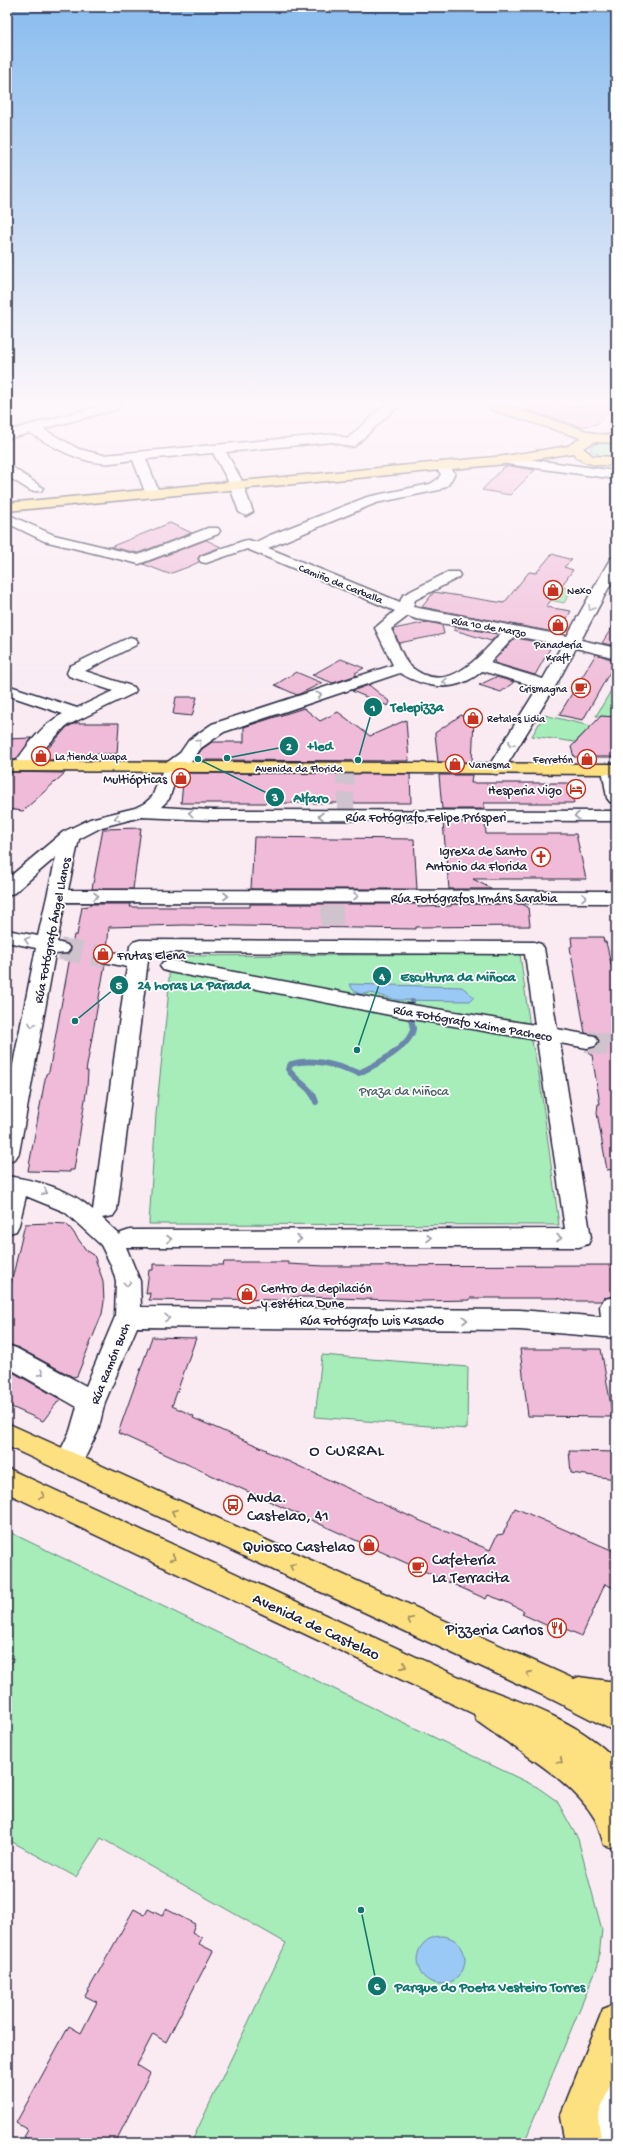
<svg xmlns="http://www.w3.org/2000/svg" width="623" height="2150" font-family="'Gochi Hand',sans-serif">
<rect width="100%" height="100%" fill="#faebf3"/>
<filter id="ink" filterUnits="userSpaceOnUse"><feTurbulence type="fractalNoise" baseFrequency=".025" numOctaves="2"/><feDisplacementMap in="SourceGraphic" scale="8" xChannelSelector="R" yChannelSelector="G"/><feConvolveMatrix kernelMatrix="1 2 1 2 8 2 1 2 1" color-interpolation-filters="sRGB"/></filter>
<g filter="url(#ink)">
<!-- green -->
<path fill="#a6edba" stroke="#64887a" d="M600,443L616,444V456H601L590,450L592,446Z
M559,586L572,589L564,603L550,600Z
M616,682V717L596,716Z
M544,715L591,726L575,742L532,736Z
M520,954L532,1042L539,1074L559,1225L149,1224L156,1114L168,999L170,956Z
M322,1355L468,1367L467,1429L315,1417Z
M7,1531L537,1787L557,1801L578,1839L602,1930L598,1965L524,2143H191L286,1943L101,1838L76,1877L7,1839V1670L14,1659L7,1655Z"/>
<!-- water -->
<path fill="#9bc9f6" stroke="#6b86ab" d="M349,984L462,987L474,997L470,1001L397,1000L371,993L360,994L354,991Z
M417 1960a24 24 0 1 1 48 0a24 24 0 1 1-48 0Z"/>
<g fill="none" stroke-linecap="round" stroke-linejoin="round">
<!-- stream -->
<path stroke="#6b86ab" stroke-width="6" d="M316,1102C312,1087 296,1082 288,1069L291,1064C314,1057 337,1066 359,1073C374,1066 410,1047 413,1029C413,1024 410,1019 409,1014C409,1010 411,1006 412,1002"/>
</g>
<!-- building -->
<path fill="#efbbd8" stroke="#22223b" d="M528,406H615L597,424L581,427L527,410Z
M509,466L535,470L510,495L482,490L504,467Z
M170,523L192,533L138,553L110,547Z
M206,540L221,547L200,555L198,558L199,562L188,567L169,574L143,564Z
M552,554L572,560L564,567L573,570L546,607L571,611L559,633L422,607L434,592L504,603L529,572L536,573Z
M616,621V646L602,643Z
M428,622L442,625L444,634L399,643L393,629Z
M456,627L498,634L491,641L454,630Z
M516,638L552,645L535,675L495,663L494,660Z
M596,654L616,661L583,720L559,715Z
M341,659L364,668L355,673L357,675L333,683L312,675Z
M296,672L322,683L297,695L275,685Z
M496,677L514,682L501,692L479,685Z
M369,685L390,702L388,706L352,691Z
M176,697H197L192,716L173,714Z
M304,708L320,721L338,712L370,736L406,720L409,761L194,760L202,749L212,742H244V727Z
M461,715L474,720L472,762H438L435,733Z
M601,716L616,717V757H574L571,747Z
M76,723H119L117,754H85L79,760H38L67,727Z
M32,738L16,760H7V739Z
M7,772L65,773L23,811L7,809Z
M184,773L410,774L411,803H181Z
M439,775H472L471,783H569L574,803H484V809H442Z
M443,822H485L486,834H576L586,879H473L492,889H449Z
M141,828L133,889H92L103,829Z
M254,837L414,839L417,889H251Z
M90,904H131L130,907H250V904H418V907L451,906V904H522L528,907L530,926L416,927V929L184,925L109,927L107,950L99,952L94,957L98,962L105,964L86,1071H88L87,1087L74,1170H70V1172L28,1171L46,1074L49,1072L74,935H77L82,907L89,906Z
M571,937H603L604,942H606L616,985V1169L607,1170L597,1113L598,1104H600L592,1055H590L588,1049L596,1047L599,1040L595,1035L585,1033L570,947L572,946Z
M50,1223L66,1224L71,1229L86,1250L94,1255L103,1281L104,1302L102,1314L77,1376L73,1377L17,1347L7,1344V1301L25,1224Z
M224,1262H288V1264L324,1266L616,1265V1296L604,1298L601,1301H571L557,1298H470V1300L422,1301L308,1297H290V1299L281,1300L212,1299V1301L149,1300L150,1293L146,1294L149,1270H153V1264L223,1265Z
M152,1337L196,1338L172,1406L194,1416L193,1418L267,1450L266,1451L305,1469L416,1519L490,1550L497,1535L503,1534L515,1508L616,1552V1589L605,1584L582,1636L561,1627L559,1631L522,1614L524,1611L504,1601L488,1595L486,1599L118,1433Z
M520,1349H601L613,1417L528,1416Z
M7,1369L60,1399L43,1421L7,1405Z
M569,1451L616,1452V1479L571,1473Z
M134,1909L145,1915L148,1909L162,1916L166,1909L195,1924L192,1932L202,1938L199,1944L213,1951L166,2042L153,2034L137,2065L150,2073L115,2143H35L24,2137L28,2130L16,2123L69,2026L81,2033L97,2002L85,1996Z"/>
<g fill="none" stroke-linecap="round" stroke-linejoin="round">
<!-- minor-tunnel-far1 -->
<path stroke="#cfc3ce" stroke-width="17" stroke-dasharray="17 8" stroke-linecap="butt" d="M345,768L346,816"/>
<!-- minor-tunnel -->
<path stroke="#cfc3ce" stroke-width="22" stroke-dasharray="22 11" stroke-linecap="butt" d="M332,906V926
M60,949L106,957
M587,1041L616,1047"/>
<!-- minor casing -->
<g stroke="#22223b" stroke-width="3">
<path id="minor" d="M99,406H120L118,409L43,429L79,449L103,455L335,434L347,439L384,406H398L355,446L350,447L333,442L226,452L241,479L253,512L246,516L239,512L227,479L213,453L146,459L159,492L152,496L145,492L133,460C123,461 112,464 102,463C76,461 52,446 30,433L7,439V431Z
M505,456L616,471V479L500,463L498,460Z
M441,462L446,463L455,473L448,485L439,490L376,503L268,548L400,602L403,595L448,572H458L460,575L458,578L415,600L413,607L567,636L609,561L611,558L616,557V574L581,640L616,648V658L576,648L556,685L502,773L496,774L490,773L487,769L538,687L482,671C456,693 427,689 400,673L224,732L201,748L192,761L179,770L169,799L161,807L211,810L616,811V821L211,820L141,817L102,827L79,839L68,890L616,891V903L65,902L57,942L67,945L70,949L67,953L55,954L19,1153L15,1159L7,1161V1095L36,948L7,942V930L38,936L56,857L14,893L7,895V879L63,832L90,819L135,808L145,803L152,797L165,764L180,753L189,740L212,724L393,665L375,628L395,611L247,549L206,563L201,562L199,559L201,556L243,541L248,540L256,542L268,536L367,497L430,484L438,479L441,474L434,466ZM408,616L416,619L501,633C477,659 446,698 409,665C403,659 396,638 391,629ZM515,636L562,645L543,679L490,663Z
M7,466L12,467L43,488L41,491H31L7,476Z
M7,514L54,535L138,555L208,528H218L220,531L218,534L139,564L44,541L7,523Z
M130,637L136,639L138,642L136,645L85,671L134,687L136,690L134,693L66,726L44,749L28,770L22,771L16,770L13,766C26,747 42,724 63,714L7,695V685L77,708L113,691L69,676L67,673L70,666Z
M611,764L616,765V803L610,802L607,798L602,769L605,765Z
M140,940L534,942L541,944L544,948L557,1029L595,1036L598,1041L595,1046L587,1048L560,1043L591,1238L588,1244L579,1247H126L140,1281L141,1307L520,1310L601,1317L600,1306L604,1299L616,1297V1338L520,1330L137,1327L105,1402L98,1431L79,1470L69,1474L59,1470L55,1462L70,1431L77,1407L7,1367V1345L16,1348L86,1386L115,1317L116,1281L111,1265L101,1245L65,1212L26,1196L19,1225L16,1231L7,1234V1176C38,1181 69,1188 93,1210L127,967L99,961L96,957L99,953L106,951L129,955L130,946L133,942ZM149,952L525,954L535,1025L400,1003L170,960L163,962L160,966L163,970L170,972L400,1017L537,1040L565,1229L130,1230L121,1233L120,1235L102,1218L113,1216L117,1210Z
M616,2059C616,2079 622,2128 608,2143H562L568,2130L583,2115L603,2064Z"/>
</g>
<!-- major casing -->
<g stroke="#22223b" stroke-width="3">
<path id="major" d="M488,406H508L596,434L616,435V443L595,442L583,448L593,456L616,457V465C602,466 582,466 573,453L505,464L7,511V503L505,456L568,446L581,438L490,409Z
M7,761L616,764V774L7,771Z
M7,1423L574,1679L579,1677L616,1682V1732L553,1700L7,1446Z
M7,1468L479,1686C527,1704 580,1722 616,1760V1849L604,1845C601,1836 599,1826 595,1819C571,1778 514,1749 477,1721L474,1714L7,1493Z
M616,2004V2069L598,2117L601,2140L599,2143H565L560,2117L603,2009Z"/>
</g>
<!-- minor -->
<use href="#minor" fill="#fff" fill-rule="evenodd"/>
<!-- major -->
<use href="#major" fill="#fde080" fill-rule="evenodd"/>
</g>
<!-- one-way arrows -->
<defs><path id="oneway-chevron" d="M-2-3.5L2.5 0L-2 3.5" fill="none" stroke-width="1.6" stroke-linecap="round" stroke-linejoin="round"/></defs>
<g stroke="#9c9ca7">
<use href="#oneway-chevron" transform="translate(591 608) rotate(121)"/>
<use href="#oneway-chevron" transform="translate(445 682) rotate(179)"/>
<use href="#oneway-chevron" transform="translate(319 695) rotate(-18)"/>
<use href="#oneway-chevron" transform="translate(199 742) rotate(-43)"/>
<use href="#oneway-chevron" transform="translate(511 744) rotate(122)"/>
<use href="#oneway-chevron" transform="translate(191 813) rotate(-174)"/>
<use href="#oneway-chevron" transform="translate(321 816) rotate(-180)"/>
<use href="#oneway-chevron" transform="translate(577 816) rotate(-180)"/>
<use href="#oneway-chevron" transform="translate(117 818) rotate(166)"/>
<use href="#oneway-chevron" transform="translate(96 896)"/>
<use href="#oneway-chevron" transform="translate(226 896)"/>
<use href="#oneway-chevron" transform="translate(356 896)"/>
<use href="#oneway-chevron" transform="translate(584 897)"/>
<use href="#oneway-chevron" transform="translate(27 940) rotate(-165)"/>
<use href="#oneway-chevron" transform="translate(32 1025) rotate(101)"/>
<use href="#oneway-chevron" transform="translate(45 1192) rotate(25)"/>
<use href="#oneway-chevron" transform="translate(429 1238)"/>
<use href="#oneway-chevron" transform="translate(559 1238)"/>
<use href="#oneway-chevron" transform="translate(169 1239)"/>
<use href="#oneway-chevron" transform="translate(299 1239)"/>
<use href="#oneway-chevron" transform="translate(127 1284) rotate(85)"/>
<use href="#oneway-chevron" transform="translate(167 1318) rotate(1)"/>
<use href="#oneway-chevron" transform="translate(465 1320)"/>
<use href="#oneway-chevron" transform="translate(41 1373) rotate(29)"/>
</g>
<g stroke="#9a8a61">
<use href="#oneway-chevron" transform="translate(42 1496) rotate(25)"/>
<use href="#oneway-chevron" transform="translate(174 1512) rotate(-155)"/>
<use href="#oneway-chevron" transform="translate(173 1558) rotate(25)"/>
<use href="#oneway-chevron" transform="translate(292 1566) rotate(-155)"/>
<use href="#oneway-chevron" transform="translate(410 1620) rotate(-155)"/>
<use href="#oneway-chevron" transform="translate(404 1666) rotate(25)"/>
<use href="#oneway-chevron" transform="translate(529 1674) rotate(-156)"/>
<use href="#oneway-chevron" transform="translate(560 1761) rotate(39)"/>
</g>
</g>
<!-- sky -->
<linearGradient id="sky" x2="0" y2="1"><stop stop-color="#89bcee"/><stop offset="0.57" stop-color="#fdf6fa"/><stop offset="1" stop-color="#fdf6fa" stop-opacity="0"/></linearGradient>
<rect width="623" height="707" fill="url(#sky)"/>
<!-- icons -->
<defs>
<g id="shop-ring" transform="scale(1)"><circle r="9.5" fill="#fff" stroke="#c8321e" stroke-width="1.5"/><path d="M-5-2.5h2.3a2.7 3.5 0 0 1 5.4 0H5L5.5 6h-11ZM-1.5-2.5h3a1.5 2.3 0 0 0-3 0Z" fill="#c8321e"/></g>
<g id="cafe-ring" transform="scale(1)"><circle r="9.5" fill="#fff" stroke="#c8321e" stroke-width="1.5"/><path d="M-5.5-4.5H6V0H3Q3 3.5 0 3.5H-2.5Q-5.5 3.5-5.5 0ZM3-3.2v2h1.7v-2ZM-6 4.5H4V6H-6Z" fill="#c8321e"/></g>
<g id="hotel-ring" transform="scale(1)"><circle r="9.5" fill="#fff" stroke="#c8321e" stroke-width="1.5"/><path d="M-6-4.5h1.5V1H6V5H4.5V3h-9V5H-6ZM-4 0a1.8 1.8 0 1 1 3.6 0ZM.5 0V-2.5h3Q6-2.5 6 0Z" fill="#c8321e"/></g>
<g id="church-ring" transform="scale(1)"><circle r="9.5" fill="#fff" stroke="#c8321e" stroke-width="1.5"/><path d="M-1.2-6h2.4v3.5h3.3v2.4h-3.3V6h-2.4V-.1h-3.3v-2.4h3.3Z" fill="#c8321e"/></g>
<g id="bus-ring" transform="scale(1)"><circle r="9.5" fill="#fff" stroke="#c8321e" stroke-width="1.5"/><path d="M-5-6H5V4H4V6H2V4H-2V6H-4V4H-5ZM-3.5-4V0h7V-4ZM-3.5 1.2v1.5H-2V1.2ZM2 1.2v1.5H3.5V1.2Z" fill="#c8321e"/></g>
<g id="restaurant-ring" transform="scale(1)"><circle r="9.5" fill="#fff" stroke="#c8321e" stroke-width="1.5"/><path d="M-5-6h1v4h1v-4h1v4h1v-4h1v5L-1.5 .5V6h-2V.5L-5-1ZM5-6V6H3V1.5H1.5Q1.5-4 5-6Z" fill="#c8321e"/></g>
</defs>
<g fill-rule="evenodd">
<use href="#shop-ring" x="553" y="590"/>
<use href="#shop-ring" x="558" y="625"/>
<use href="#cafe-ring" x="581" y="688"/>
<use href="#shop-ring" x="473" y="718"/>
<use href="#shop-ring" x="41" y="756"/>
<use href="#shop-ring" x="587" y="759"/>
<use href="#shop-ring" x="455" y="764"/>
<use href="#shop-ring" x="181" y="778"/>
<use href="#hotel-ring" x="576" y="789"/>
<use href="#church-ring" x="541" y="857"/>
<use href="#shop-ring" x="103" y="954"/>
<use href="#shop-ring" x="247" y="1294"/>
<use href="#bus-ring" x="233" y="1505"/>
<use href="#shop-ring" x="369" y="1545"/>
<use href="#cafe-ring" x="418" y="1567"/>
<use href="#restaurant-ring" x="557" y="1628"/>
</g>
<g text-anchor="middle" stroke-width="3.5" stroke-linejoin="round" paint-order="stroke">
<!-- far-street labels -->
<g font-size="11" fill="#22223b" stroke="#fff">
<text transform="translate(341 583) rotate(22)" y="4">Camiño da Carballa</text>
<text transform="translate(489 626) rotate(10)" y="4">Rúa 10 de Marzo</text>
<text x="299" y="772">Avenida da Florida</text>
</g>
<!-- far-poi labels -->
<g font-size="11" fill="#22223b" stroke="#fff" text-anchor="start">
<text x="567" y="594">Nexo</text>
<text x="558" y="648" text-anchor="middle">Panadería<tspan x="558" dy="13">Kraft</tspan></text>
<text x="567" y="692" text-anchor="end">Crismagna</text>
<text x="487" y="722">Retales Lidia</text>
<text x="55" y="760">La tienda wapa</text>
<text x="573" y="763" text-anchor="end">Ferretón</text>
<text x="469" y="768">Vanesma</text>
</g>
<!-- poi labels -->
<g font-size="13" fill="#22223b" stroke="#fff" text-anchor="end">
<text x="167" y="783">Multiópticas</text>
<text x="562" y="794">Hesperia Vigo</text>
<text x="527" y="855">Igrexa de Santo<tspan x="527" dy="15">Antonio da Florida</tspan></text>
<text x="117" y="959" text-anchor="start">Frutas Elena</text>
<text x="261" y="1292" text-anchor="start">Centro de depilación<tspan x="261" dy="15">y estética Dune</tspan></text>
</g>
<!-- street labels -->
<g font-size="13" fill="#22223b" stroke="#fff">
<text x="426" y="821">Rúa Fotógrafo Felipe Prósperi</text>
<text x="474" y="902">Rúa Fotógrafos Irmáns Sarabia</text>
<text transform="translate(51 930) rotate(-79)" y="5">Rúa Fotógrafo Ángel Llanos</text>
<text transform="translate(473 1022) rotate(10)" y="5">Rúa Fotógrafo Xaime Pacheco</text>
<text x="372" y="1324">Rúa Fotógrafo Luis Kasado</text>
<text transform="translate(109 1363) rotate(-68)" y="5">Rúa Ramón Buch</text>
</g>
<!-- park labels -->
<g font-size="13" fill="#4a5f61" stroke="#fff">
<text x="404" y="1095">Praza da Miñoca</text>
</g>
<!-- near-poi labels -->
<g font-size="16" fill="#22223b" stroke="#fff" text-anchor="start">
<text x="247" y="1502">Avda.<tspan x="247" dy="18">Castelao, 41</tspan></text>
<text x="355" y="1551" text-anchor="end">Quiosco Castelao</text>
<text x="432" y="1564">Cafetería<tspan x="432" dy="18">La Terracita</tspan></text>
<text x="543" y="1634" text-anchor="end">Pizzeria Carlos</text>
</g>
<!-- near-street labels -->
<g font-size="16" fill="#22223b" stroke="#fff">
<text transform="translate(317 1625) rotate(25)" y="6">Avenida de Castelao</text>
</g>
<!-- near-neighbourhood labels -->
<g font-size="17" letter-spacing="1" fill="#22223b" stroke="#fff">
<text x="347" y="1455">O CURRAL</text>
</g>
</g>
<!-- callouts -->
<path fill="none" stroke="#0f766e" stroke-width="1.5" d="M358 760L373 707M227 758L289 746M198 759L275 797M357 1050L382 976M75 1021L119 985M361 1910L377 1986"/>
<g fill="#0f766e" stroke="#fff" stroke-width="1.5">
<circle cx="358" cy="760" r="4"/>
<circle cx="227" cy="758" r="4"/>
<circle cx="198" cy="759" r="4"/>
<circle cx="357" cy="1050" r="4"/>
<circle cx="75" cy="1021" r="4"/>
<circle cx="361" cy="1910" r="4"/>
<circle cx="373" cy="707" r="10"/>
<circle cx="289" cy="746" r="10"/>
<circle cx="275" cy="797" r="10"/>
<circle cx="382" cy="976" r="10"/>
<circle cx="119" cy="985" r="10"/>
<circle cx="377" cy="1986" r="10"/>
</g>
<g font-size="12" text-anchor="middle" font-weight="bold" fill="#fff">
<text x="373" y="711">1</text>
<text x="289" y="750">2</text>
<text x="275" y="801">3</text>
<text x="382" y="980">4</text>
<text x="119" y="989">5</text>
<text x="377" y="1990">6</text>
</g>
<g font-size="14" text-anchor="middle" font-weight="bold" fill="#0f766e" stroke="#fff" stroke-width="3.5" stroke-linejoin="round" paint-order="stroke">
<text x="417" y="711">Telepizza</text>
<text x="320" y="750">+led</text>
<text x="311" y="802">Alfaro</text>
<text x="458" y="981">Escultura da Miñoca</text>
<text x="194" y="989">24 horas La Parada</text>
<text x="490" y="1991">Parque do Poeta Vesteiro Torres</text>
</g>
<!-- margin -->
<rect width="623" height="2150" fill="none" stroke="#fff" stroke-width="24"/>
<rect x="12" y="12" width="599" height="2126" fill="none" stroke="#22223b" stroke-width="1.5" filter="url(#ink)"/>
</svg>
